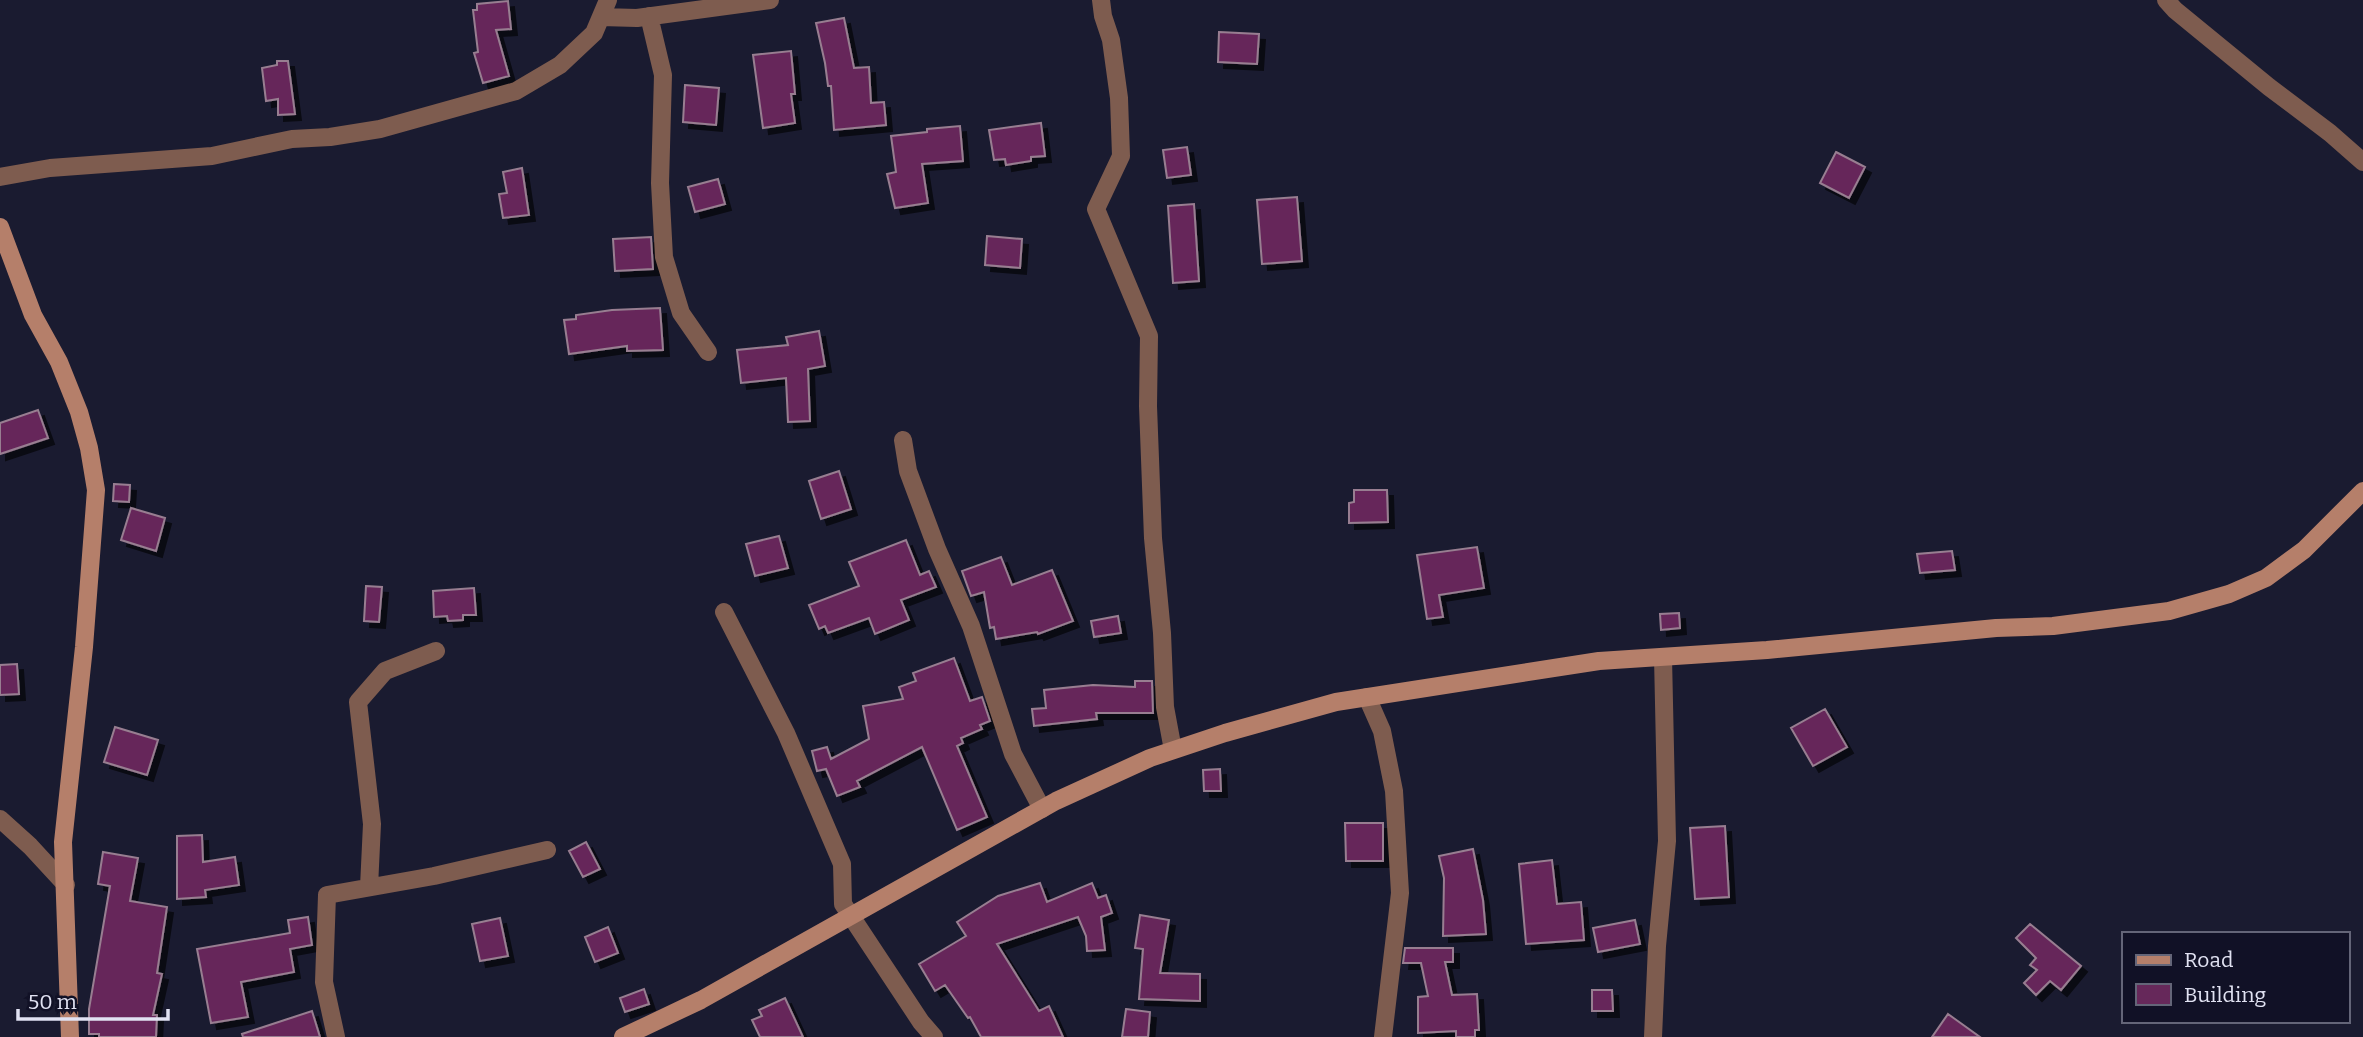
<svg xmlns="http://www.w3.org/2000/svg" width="2363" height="1037" font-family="Bitter,serif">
<defs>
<filter id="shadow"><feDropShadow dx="6" dy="6" stdDeviation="0" flood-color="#0009"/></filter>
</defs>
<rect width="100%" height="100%" fill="#1a1b30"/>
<!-- building -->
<path fill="#66285a" stroke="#987e91" stroke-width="2" filter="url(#shadow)" d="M508,1L511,29L496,30L509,76L483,83L474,53L478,52L473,10H477V4Z
M844,18L854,68L869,67L871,103L884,102L886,125L834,130L831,86H828L825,63L816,23Z
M1219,32L1259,34L1257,64L1218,62Z
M791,51L795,94H791L795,123L763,128L753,55Z
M277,61H288L295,114L278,115V99L266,101L262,68L277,65Z
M685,85L719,88L716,125L683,122Z
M1041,123L1045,156L1031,157V161L1006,165L1005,159L994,160L989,130Z
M960,126L963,161L922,164L928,203L895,208L887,174L896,172L891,136L927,132V129Z
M1187,147L1191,175L1167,178L1163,150Z
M1836,152L1865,167L1849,198L1820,183Z
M522,168L529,215L503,218L499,194L507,193L503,172Z
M718,179L725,204L695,212L688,187Z
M1297,197L1302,261L1262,264L1257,200Z
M1194,204L1199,281L1173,283L1168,206Z
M987,236L1022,239L1020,268L985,265Z
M651,237L653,269L615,271L613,239Z
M660,308L663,350L627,351V346L569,354L564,320L576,319V315L612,310Z
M819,331L825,366L808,369L810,421L788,422L786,378L741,383L737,350L788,345L786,337Z
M38,410L48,438L0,454V423Z
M839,471L851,509L821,519L809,481Z
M114,484L130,485L129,502L113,501Z
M1354,490H1387L1388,522L1349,523V503L1354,502Z
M131,508L165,518L156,551L121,540Z
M779,536L788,568L755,576L746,544Z
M906,540L920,575L929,571L936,587L901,600L909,620L875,634L869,618L828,633L825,626L819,629L809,605L859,586L849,562Z
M1477,547L1484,588L1439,595L1443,617L1427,619L1417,555Z
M1952,551L1955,570L1920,573L1917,554Z
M1001,557L1012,585L1052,570L1073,621L1038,634L1037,632L996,639L994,627L990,628L984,592L971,596L962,571Z
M366,586L382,587L379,622L364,621Z
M474,588L476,615H463V620L448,621L447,616L434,617L433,591Z
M1679,613L1680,628L1661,630L1660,614Z
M1118,616L1121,633L1094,637L1091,621Z
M954,658L970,701L982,697L990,721L980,725L982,729L961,738L963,743L957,746L987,817L957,830L922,747L857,781L860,787L837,796L826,769L817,771L812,751L827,747L831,759L869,739L863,706L903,699L899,687L916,681L913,673Z
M17,664L19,694L0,695V665Z
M1135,681H1152L1153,713H1096L1097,719L1034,726L1032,709L1046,708L1044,690L1093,685L1135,687Z
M1825,709L1847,747L1813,766L1791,728Z
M115,727L158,740L147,775L104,762Z
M1220,769L1221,791H1204L1203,770Z
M1345,823H1383V861H1346Z
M1725,826L1729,897L1695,899L1690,828Z
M202,835L203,862L235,857L239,885L205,890L206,897L177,899V836Z
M586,842L600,869L583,877L569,851Z
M1473,849L1483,900L1486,934L1443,936L1444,878L1439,856Z
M103,852L138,858L130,901L167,907L157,973L162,974L153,1015H157L156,1037H99V1034H89V1009L110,886L98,884Z
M1552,860L1557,904L1581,902L1584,940L1526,944L1519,864Z
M1040,883L1047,902L1092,883L1098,898L1106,895L1112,913L1101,917L1105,950L1087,951L1086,936L1078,917L997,944L1039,1011L1049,1006L1063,1037H981L970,1017L968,1018L945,985L935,991L919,964L966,936L957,922L998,896Z
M1140,915L1169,920L1160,973L1200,974V1001L1139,999L1143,949L1135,948Z
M308,917L312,945L290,949L294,972L241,982L248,1017L211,1023L197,949L290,933L288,920Z
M500,918L508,956L480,961L472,924Z
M1635,920L1640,944L1598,952L1593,928Z
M2030,924L2081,966L2061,990L2050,981L2036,995L2024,983L2037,970L2030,965L2036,958L2016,938Z
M608,927L618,953L595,962L585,937Z
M1405,948H1453V962H1445L1452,995L1477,994L1479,1030H1475V1037H1456V1031L1418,1033V997L1428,996L1421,963H1403Z
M644,989L649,1004L625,1012L620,998Z
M1592,990H1612L1613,1011H1592Z
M785,998L803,1037H760L752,1020L762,1016L759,1010Z
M1126,1009L1150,1012L1148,1037H1122Z
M312,1011L320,1037H243L242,1034Z
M1948,1014L1980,1037H1932Z"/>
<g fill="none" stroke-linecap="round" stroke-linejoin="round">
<!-- street -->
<path stroke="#7e5c4f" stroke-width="18" d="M1101,0L1103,16L1111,40L1119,98L1121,156L1096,209L1149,336L1148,406L1153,538L1162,633L1165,707L1173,750
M2166,0L2175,10L2269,87L2330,133L2363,162
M649,16L663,75L660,183L664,257L681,313L708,352
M601,17L637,18L770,0
M0,177L50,168L212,156L292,139L330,137L380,129L516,91L560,65L594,33L608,0
M903,440L908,471L937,549L971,626L1013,754L1042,809
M724,612L786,733L842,864L843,904L921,1022L934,1037
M1367,697L1382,731L1394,791L1400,893L1383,1037
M0,819L30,846L66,885
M369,887L372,824L358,702L385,671L436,651
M336,1037L324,982L327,895L434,876L547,850
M1653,1037L1657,946L1667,841L1663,657"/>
<!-- secondary -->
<path stroke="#b57f6a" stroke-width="18" d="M0,227L33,315L59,362L79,412L89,448L96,490L84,647L63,842L70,1037
M623,1037L701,1000L1056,801L1150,758L1225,733L1336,702L1599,661L1767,650L1996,628L2053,626L2169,611L2229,594L2266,578L2304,550L2363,491"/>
</g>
<!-- legend -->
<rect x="2122" y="932" width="228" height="91" fill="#111126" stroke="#646578" stroke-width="2"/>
<rect x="2136" y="955" width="35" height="10" fill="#b57f6a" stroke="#646578" stroke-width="2"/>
<text x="2184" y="967" font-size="21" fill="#e1e2f2">Road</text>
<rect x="2136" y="984" width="35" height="21" fill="#66285a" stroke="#646578" stroke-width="2"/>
<text x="2184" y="1002" font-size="21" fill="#e1e2f2">Building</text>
<!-- scale -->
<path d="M18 1009v10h150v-10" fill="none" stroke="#e1e2f2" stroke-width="3.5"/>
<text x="28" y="1009" font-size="21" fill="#e1e2f2" stroke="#111126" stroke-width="5" paint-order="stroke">50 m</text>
</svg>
